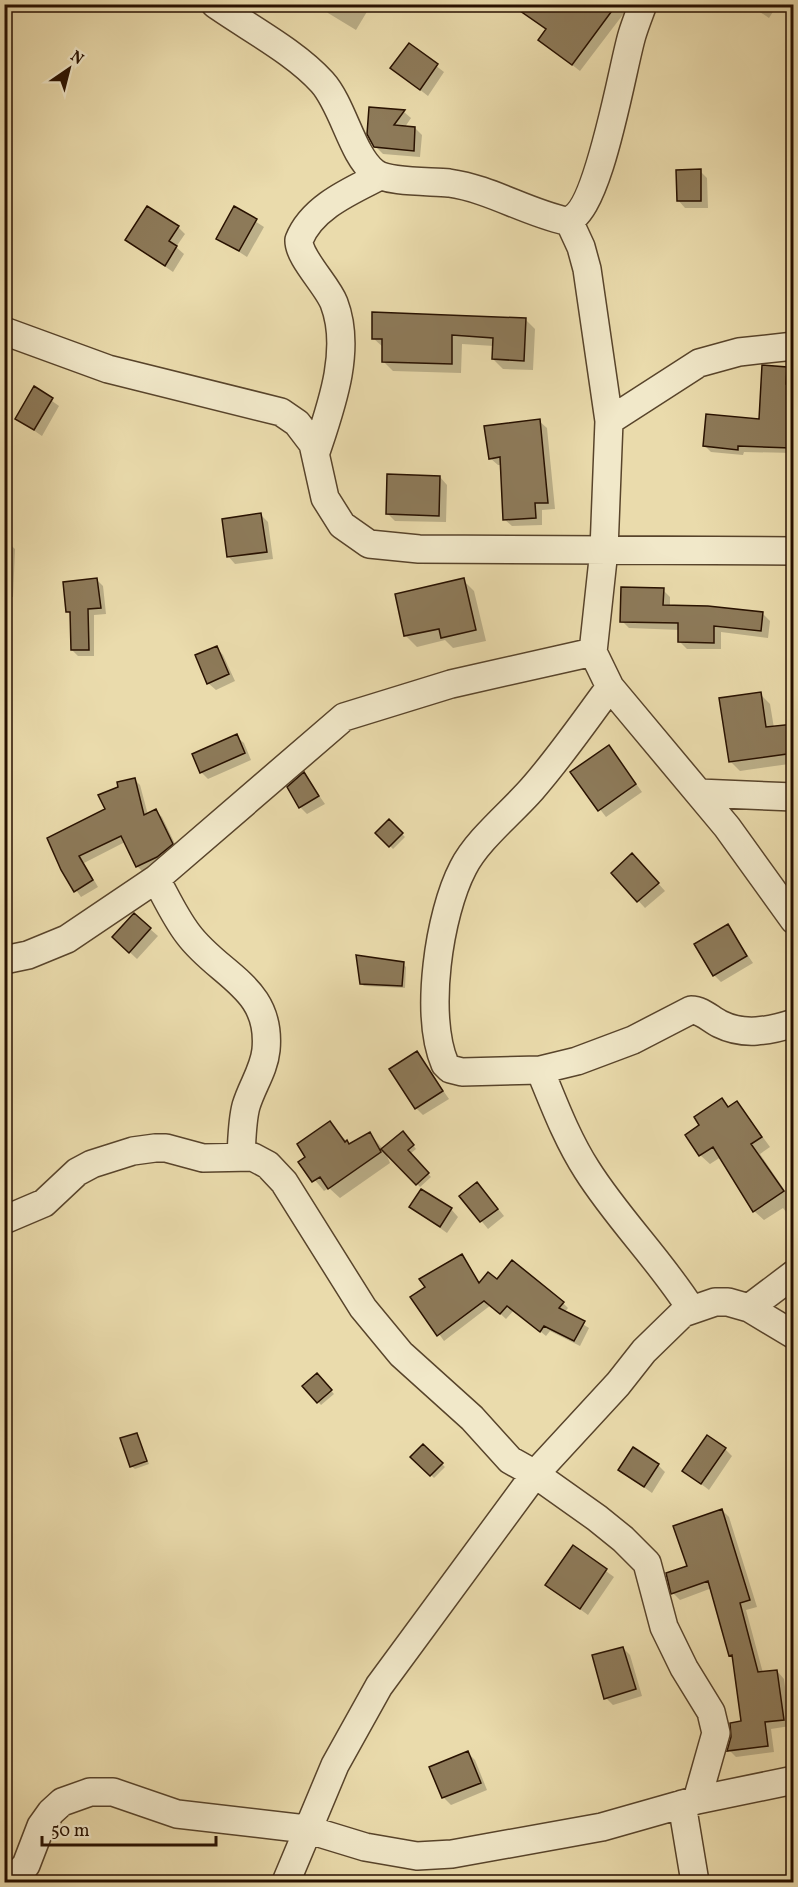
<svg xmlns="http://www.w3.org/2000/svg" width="798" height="1887" font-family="Vollkorn,serif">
<rect width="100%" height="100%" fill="#eadbac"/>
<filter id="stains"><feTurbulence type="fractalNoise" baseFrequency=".00333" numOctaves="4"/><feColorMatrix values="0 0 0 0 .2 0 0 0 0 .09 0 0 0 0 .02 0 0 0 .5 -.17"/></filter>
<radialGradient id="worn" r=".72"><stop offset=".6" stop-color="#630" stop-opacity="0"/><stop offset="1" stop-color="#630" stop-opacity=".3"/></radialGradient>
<!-- shadow -->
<path fill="#0003" d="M322,4H362L368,10L356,30L328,13Z
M575,4H631L580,71L540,40L547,31L521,11Z
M748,4H778L769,18Z
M409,45L444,72L428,96L392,68Z
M371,109L404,112L411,118L405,127L415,128L422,135L420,157L383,154L375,146Z
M700,171L707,178L708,208H685L678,200Z
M235,208L264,227L247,257L218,238Z
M178,227L185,234L176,247L184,254L173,272L127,240Z
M525,319L535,329L533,370L503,369L493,359L494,346L462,344L461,373L393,371L384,362V348L373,338Z
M787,369L793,375L794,453L744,452L743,455L711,452L704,445L761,421Z
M34,388L59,406L42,436L17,419Z
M539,421L547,428L555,509L542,510V525L512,526L504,519L502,465H498L490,458Z
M440,477L447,485L446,522L395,521L388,514Z
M261,515L268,522L273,559L235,564L228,556Z
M4,539L15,549L13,597H4Z
M97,580L103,586L106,614L94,615V656H78L72,650L71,615L68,611Z
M463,580L474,591L486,641L453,648L445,640L417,647L406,636L396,595Z
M663,590L670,597V607L763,614L770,621L768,638L721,632V649H687L680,642V630L629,628L622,621Z
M216,647L223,655L235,681L216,690L208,683Z
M760,694L770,704L774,728L794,726V769L789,764L740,771L730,761Z
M236,736L244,743L251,760L208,779L201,772Z
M615,754L642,792L606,817L572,773Z
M304,774L325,804L307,814L300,807Z
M134,779L140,785L148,815L156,811L162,817L178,850L143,872L137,866L125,842L84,863L98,887L81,897L62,870L106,810Z
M389,821L405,837L393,849L377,833Z
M788,848H794V886Z
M639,862L665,891L645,908L613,873Z
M134,915L158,936L137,959L121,944Z
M728,926L753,963L721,982L714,975Z
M403,964L406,967L405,988L364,986L361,983Z
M417,1053L449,1099L423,1115L416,1108Z
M722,1100L729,1107L737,1102L770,1147L760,1154L792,1201L794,1200V1222L783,1208L764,1220L754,1211L721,1157L710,1164L700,1155L701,1126Z
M330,1123L350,1145L370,1134L383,1149L406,1136L416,1149L410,1154L431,1177L420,1187L384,1149L390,1163L340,1198L329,1188L324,1191L300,1162L307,1157Z
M484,1191L504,1216L488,1229L461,1196Z
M411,1207L451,1209L458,1217L447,1233Z
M462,1256L480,1284L497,1281L563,1303L568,1308L564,1313L589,1328L580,1346L550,1331L546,1336L514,1310L506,1319L491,1305L444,1341L413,1297Z
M317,1375L334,1394L321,1405L304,1386Z
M137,1434L149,1464L135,1469L131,1466Z
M423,1446L445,1467L434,1478L413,1457Z
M725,1449L732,1456L709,1490L684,1471Z
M658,1465L665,1472L652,1493L620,1470Z
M722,1510L729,1517L757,1607L746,1610L763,1673L777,1671L784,1679L790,1726L771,1729L774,1752L736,1757L729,1750L743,1722L734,1658L730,1655L712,1588L680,1600L673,1593Z
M573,1547L614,1577L588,1615L547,1585Z
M623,1648L630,1655L642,1696L613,1705L606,1698Z
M468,1753L475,1760L487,1790L451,1805L443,1797Z"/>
<!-- building -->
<path fill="#8d7a59" stroke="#281100" stroke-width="1.5" d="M510,4H617L572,65L538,40L546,29Z
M409,43L438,64L420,90L390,68Z
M369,107L405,110L394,125L415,127L414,151L374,147L367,134Z
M701,169V201H677L676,170Z
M147,206L179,226L169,241L177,246L165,266L125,240Z
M234,206L257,219L239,251L216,239Z
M372,312L526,318L524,361L492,359L493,338L452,335V364L382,362V339H372Z
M762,365L787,367L786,384H789L788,416H791V448L738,446V450L703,446L706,414L759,419Z
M34,386L53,398L34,430L15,419Z
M540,419L548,503H535L536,518L503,520L500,457L489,459L484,426Z
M387,474L440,476L439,516L386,514Z
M261,513L267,552L227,557L222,519Z
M97,578L101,608L88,609L89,650H71L70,612H66L63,582Z
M464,578L476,630L441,638L439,629L404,636L395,594Z
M621,587L664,588L663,605L708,606L763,612L761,631L714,626V643L678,642V623L620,622Z
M217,646L229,674L207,684L195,655Z
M761,692L766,727L794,724V753L729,762L719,698Z
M237,734L245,753L200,773L192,754Z
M609,745L636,784L598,811L570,772Z
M304,772L319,796L299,808L287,787Z
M135,778L144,815L156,809L173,844L157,857L136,867L121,836L79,856L93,880L74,892L61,870L47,838L105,809L98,795L118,787L117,782Z
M389,819L403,833L389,847L375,833Z
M632,853L659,883L637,902L611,873Z
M134,913L151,928L129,953L112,937Z
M728,924L747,956L713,976L694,944Z
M356,955L404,962L402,986L360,984Z
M417,1051L443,1091L415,1109L389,1069Z
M722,1098L728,1107L737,1101L762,1137L751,1144L784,1191L753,1212L713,1147L699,1156L685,1135L699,1125L694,1117Z
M330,1121L345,1142L347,1140L349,1144L370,1132L381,1152L328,1189L320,1177L312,1182L298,1162L305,1157L297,1144Z
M403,1131L414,1145L408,1150L429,1173L416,1185L381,1149Z
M477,1182L498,1209L480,1222L459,1196Z
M421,1189L452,1208L440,1227L409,1207Z
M462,1254L479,1283L488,1272L497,1279L512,1260L564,1302L559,1308L585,1321L574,1341L544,1326L540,1332L507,1306L500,1314L484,1301L437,1336L410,1297L425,1287L419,1279Z
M317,1373L332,1390L317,1403L302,1386Z
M137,1433L147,1461L130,1467L120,1438Z
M707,1435L726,1448L701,1484L682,1471Z
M423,1444L443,1463L430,1476L410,1457Z
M633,1447L659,1464L644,1487L618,1470Z
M722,1509L750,1600L740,1603L758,1672L777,1670L784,1720L765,1722L768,1746L727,1751L731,1737L730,1723L741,1721L732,1655L729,1656L708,1581L671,1594L666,1573L687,1566L673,1526Z
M573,1545L607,1569L580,1609L545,1585Z
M623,1647L636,1689L604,1699L592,1655Z
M468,1751L481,1783L442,1798L429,1767Z"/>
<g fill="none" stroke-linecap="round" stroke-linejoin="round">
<!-- street casing -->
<g stroke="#58442b" stroke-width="30">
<path id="street" d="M215,4C249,28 295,52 322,82C343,105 352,155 374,172C387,183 431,181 449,183C491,189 525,212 566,221C599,215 622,68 632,35C635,25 639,15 643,4
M569,221L581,247L587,269L609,421L604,550L593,652L610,687L727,827L794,920
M4,331L108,369L281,412L297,423L313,444L325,498L342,525L369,544L419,549L794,551
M609,421L699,363L739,352L794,346
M316,452C331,407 352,350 334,303C327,285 298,257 299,240C312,207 351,191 380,176
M610,687C584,722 560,757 532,789C511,813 477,840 463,868C439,914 424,1015 445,1064L450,1069L462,1072L540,1070L577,1061L633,1040L691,1010C702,1010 710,1019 720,1024C744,1036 769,1031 794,1023
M699,793L794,797
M156,879C166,897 175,917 188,934C219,976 272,987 266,1050C264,1070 252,1086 246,1106C242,1121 242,1139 241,1156
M4,960L28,955L67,939L156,879L344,717L451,684L593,652
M540,1070C554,1104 567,1139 587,1170C618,1219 660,1260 691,1309
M4,1220L44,1203L77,1172L92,1164L133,1151L155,1148H166L203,1158L253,1157L268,1165L284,1182L363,1308L401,1354L472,1418L510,1460L535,1474L597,1518L623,1539L647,1563L664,1627L684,1668L711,1712L716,1733L697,1800
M749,1308L794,1274
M682,1804L695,1882
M10,1882L26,1865L41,1826L51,1812L62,1802L90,1792H113L177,1814L306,1829L365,1847L417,1856L452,1854L602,1827L697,1800L794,1780
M286,1882L335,1765L379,1686L535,1474L618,1384L644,1351L683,1313L715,1302H728L749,1308L794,1335"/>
</g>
<!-- street -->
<use href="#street" stroke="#f1e8c9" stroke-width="27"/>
</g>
<!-- margin -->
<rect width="798" height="1887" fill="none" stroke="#eadbac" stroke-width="24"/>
<rect x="6" y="6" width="786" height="1875" fill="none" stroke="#281100" stroke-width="3"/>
<rect x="12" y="12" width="774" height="1863" fill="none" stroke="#281100" stroke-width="1.5"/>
<!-- north arrow -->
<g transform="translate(69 69) rotate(35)" stroke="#f1e8c9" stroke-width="4.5" paint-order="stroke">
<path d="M0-4.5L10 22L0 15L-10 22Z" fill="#281100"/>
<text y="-9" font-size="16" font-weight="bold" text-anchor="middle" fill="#281100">N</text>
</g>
<!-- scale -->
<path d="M42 1836v9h174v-9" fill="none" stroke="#281100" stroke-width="3"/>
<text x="51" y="1836" font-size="18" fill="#281100" stroke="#f1e8c9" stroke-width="4.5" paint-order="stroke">50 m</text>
<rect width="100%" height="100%" filter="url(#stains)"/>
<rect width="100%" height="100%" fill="url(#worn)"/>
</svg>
